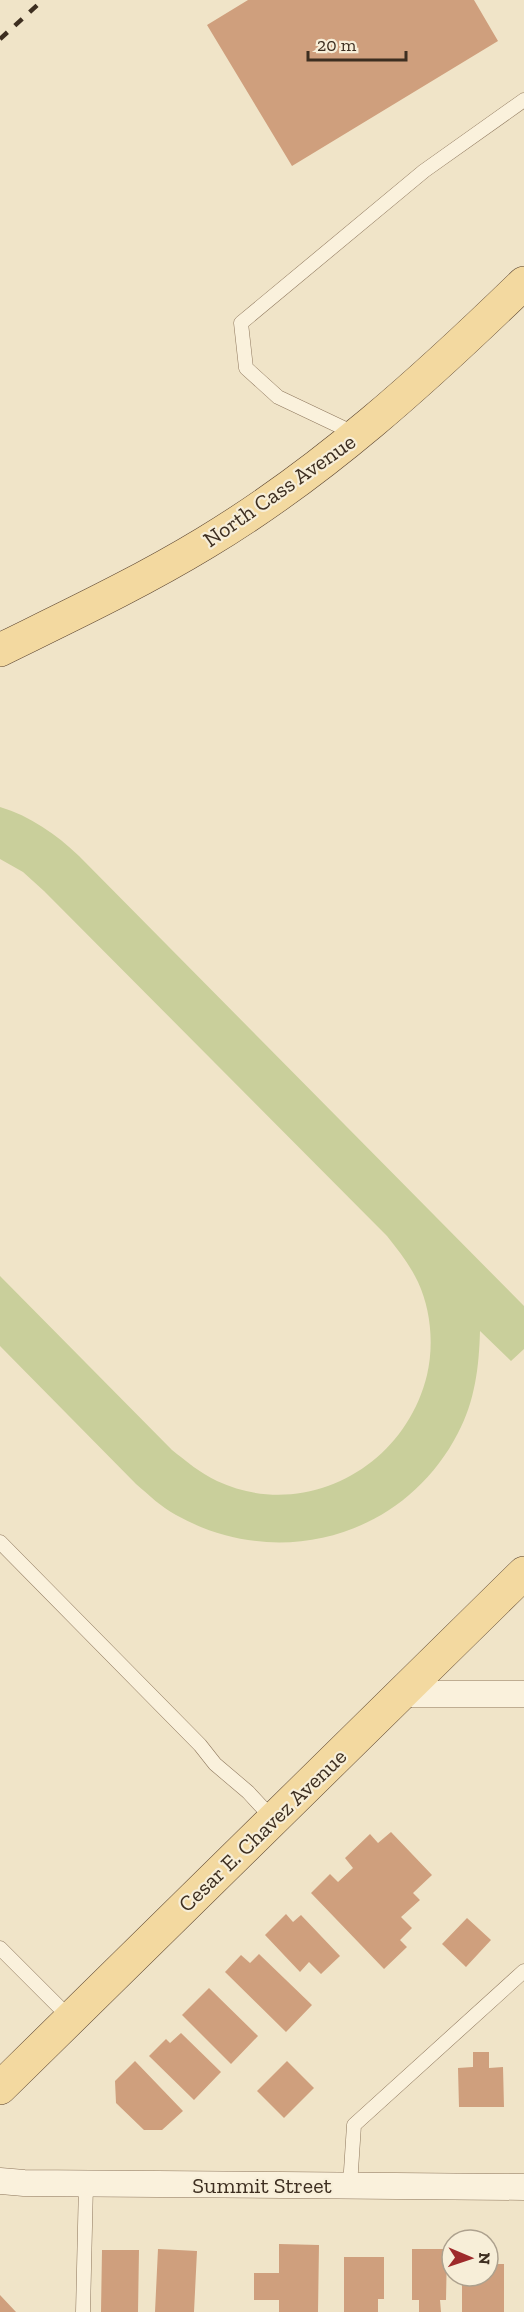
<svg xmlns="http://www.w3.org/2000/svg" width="524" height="2312" font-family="'Zilla Slab',serif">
<rect width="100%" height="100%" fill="#f0e4c8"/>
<!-- green -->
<path fill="#c9cf9b" d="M0,807C30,816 56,834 79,856L524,1306V1349L511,1361L480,1331C479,1367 475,1401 458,1433C404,1538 277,1572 176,1515C161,1507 149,1495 136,1484L0,1346V1276L172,1450C186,1461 200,1473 217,1481C305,1522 405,1467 427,1375C434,1345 431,1310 418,1282C410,1265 399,1251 387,1236L44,891L23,872L0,859Z"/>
<!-- building -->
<path fill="#cf9f7d" d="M248,0H474L498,41L292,166L207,25Z
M391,1832L432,1875L413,1893L420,1900L401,1917L412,1928L400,1940L407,1947L384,1969L311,1893L330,1874L338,1882L353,1868L345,1858L370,1834L378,1843Z
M286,1914L293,1922L301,1915L340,1956L321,1974L309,1962L300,1972L265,1935Z
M467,1918L491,1940L466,1967L442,1944Z
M259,1954L312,2005L286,2032L225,1972L241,1955L250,1963Z
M209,1988L258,2036L231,2064L182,2015Z
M181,2033L221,2072L194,2100L149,2056L166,2039L170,2043Z
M473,2052H489V2068L503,2067L504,2107H459L458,2068L473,2067Z
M135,2061L183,2111L162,2130H144L116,2103L115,2081Z
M287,2061L314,2088L284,2118L257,2091Z
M279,2244L319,2245L318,2312H279V2300H254V2273H279Z
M158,2249L197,2251L194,2312H155Z
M412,2249H447L446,2300H440L441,2312H419V2300H412Z
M102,2250H139L138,2312H101Z
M344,2257H384V2299H378V2312H344Z
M488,2264H504V2312H462V2276H488Z
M0,2295L16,2312H0Z"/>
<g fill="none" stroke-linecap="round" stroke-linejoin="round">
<!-- service casing -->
<g stroke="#8d765c" stroke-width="15">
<path id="service" d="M356,434L278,397L246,368L241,323L424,171L524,100
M0,1542L200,1745L215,1764L248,1792L273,1819
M0,1948L70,2018
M350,2186L354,2125L524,1971
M83,2312L86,2184"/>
</g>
<!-- minor casing -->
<g stroke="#8d765c" stroke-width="27">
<path id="minor" d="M401,1694H524
M0,2181L24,2183L524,2187"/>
</g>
<!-- primary casing -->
<g stroke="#5b4430" stroke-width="34">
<path id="primary" d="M0,650C69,616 139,583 205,543C323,472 425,379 524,283
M0,2088L524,1573"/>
</g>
<!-- service -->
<use href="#service" stroke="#faf1dc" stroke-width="14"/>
<!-- minor -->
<use href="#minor" stroke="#faf1dc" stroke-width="26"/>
<!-- primary -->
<use href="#primary" stroke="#f3d9a0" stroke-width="33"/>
<!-- rail -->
<path stroke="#3d2e20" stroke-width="4.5" stroke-dasharray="10 10" stroke-linecap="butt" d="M0,39L43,0"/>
</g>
<g text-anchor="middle" stroke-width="4.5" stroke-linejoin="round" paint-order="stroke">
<!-- street labels -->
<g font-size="22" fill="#3d2e20" stroke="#f7eed8">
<text transform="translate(279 490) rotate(-35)" y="8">North Cass Avenue</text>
<text transform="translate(262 1830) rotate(-44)" y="8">Cesar E. Chavez Avenue</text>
<text x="262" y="2193">Summit Street</text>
</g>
</g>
<!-- north arrow -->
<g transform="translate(470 2258) rotate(92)"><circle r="28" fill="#f7eed8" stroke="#ada18e" stroke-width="1.5"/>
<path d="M0-4.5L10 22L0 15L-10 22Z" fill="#9e2a2b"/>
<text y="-9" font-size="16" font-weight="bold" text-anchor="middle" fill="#3d2e20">N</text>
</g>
<!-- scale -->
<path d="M308 51v9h98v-9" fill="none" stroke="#3d2e20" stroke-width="3"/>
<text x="317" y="51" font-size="18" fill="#3d2e20" stroke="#f7eed8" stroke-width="4.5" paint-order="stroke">20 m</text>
</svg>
